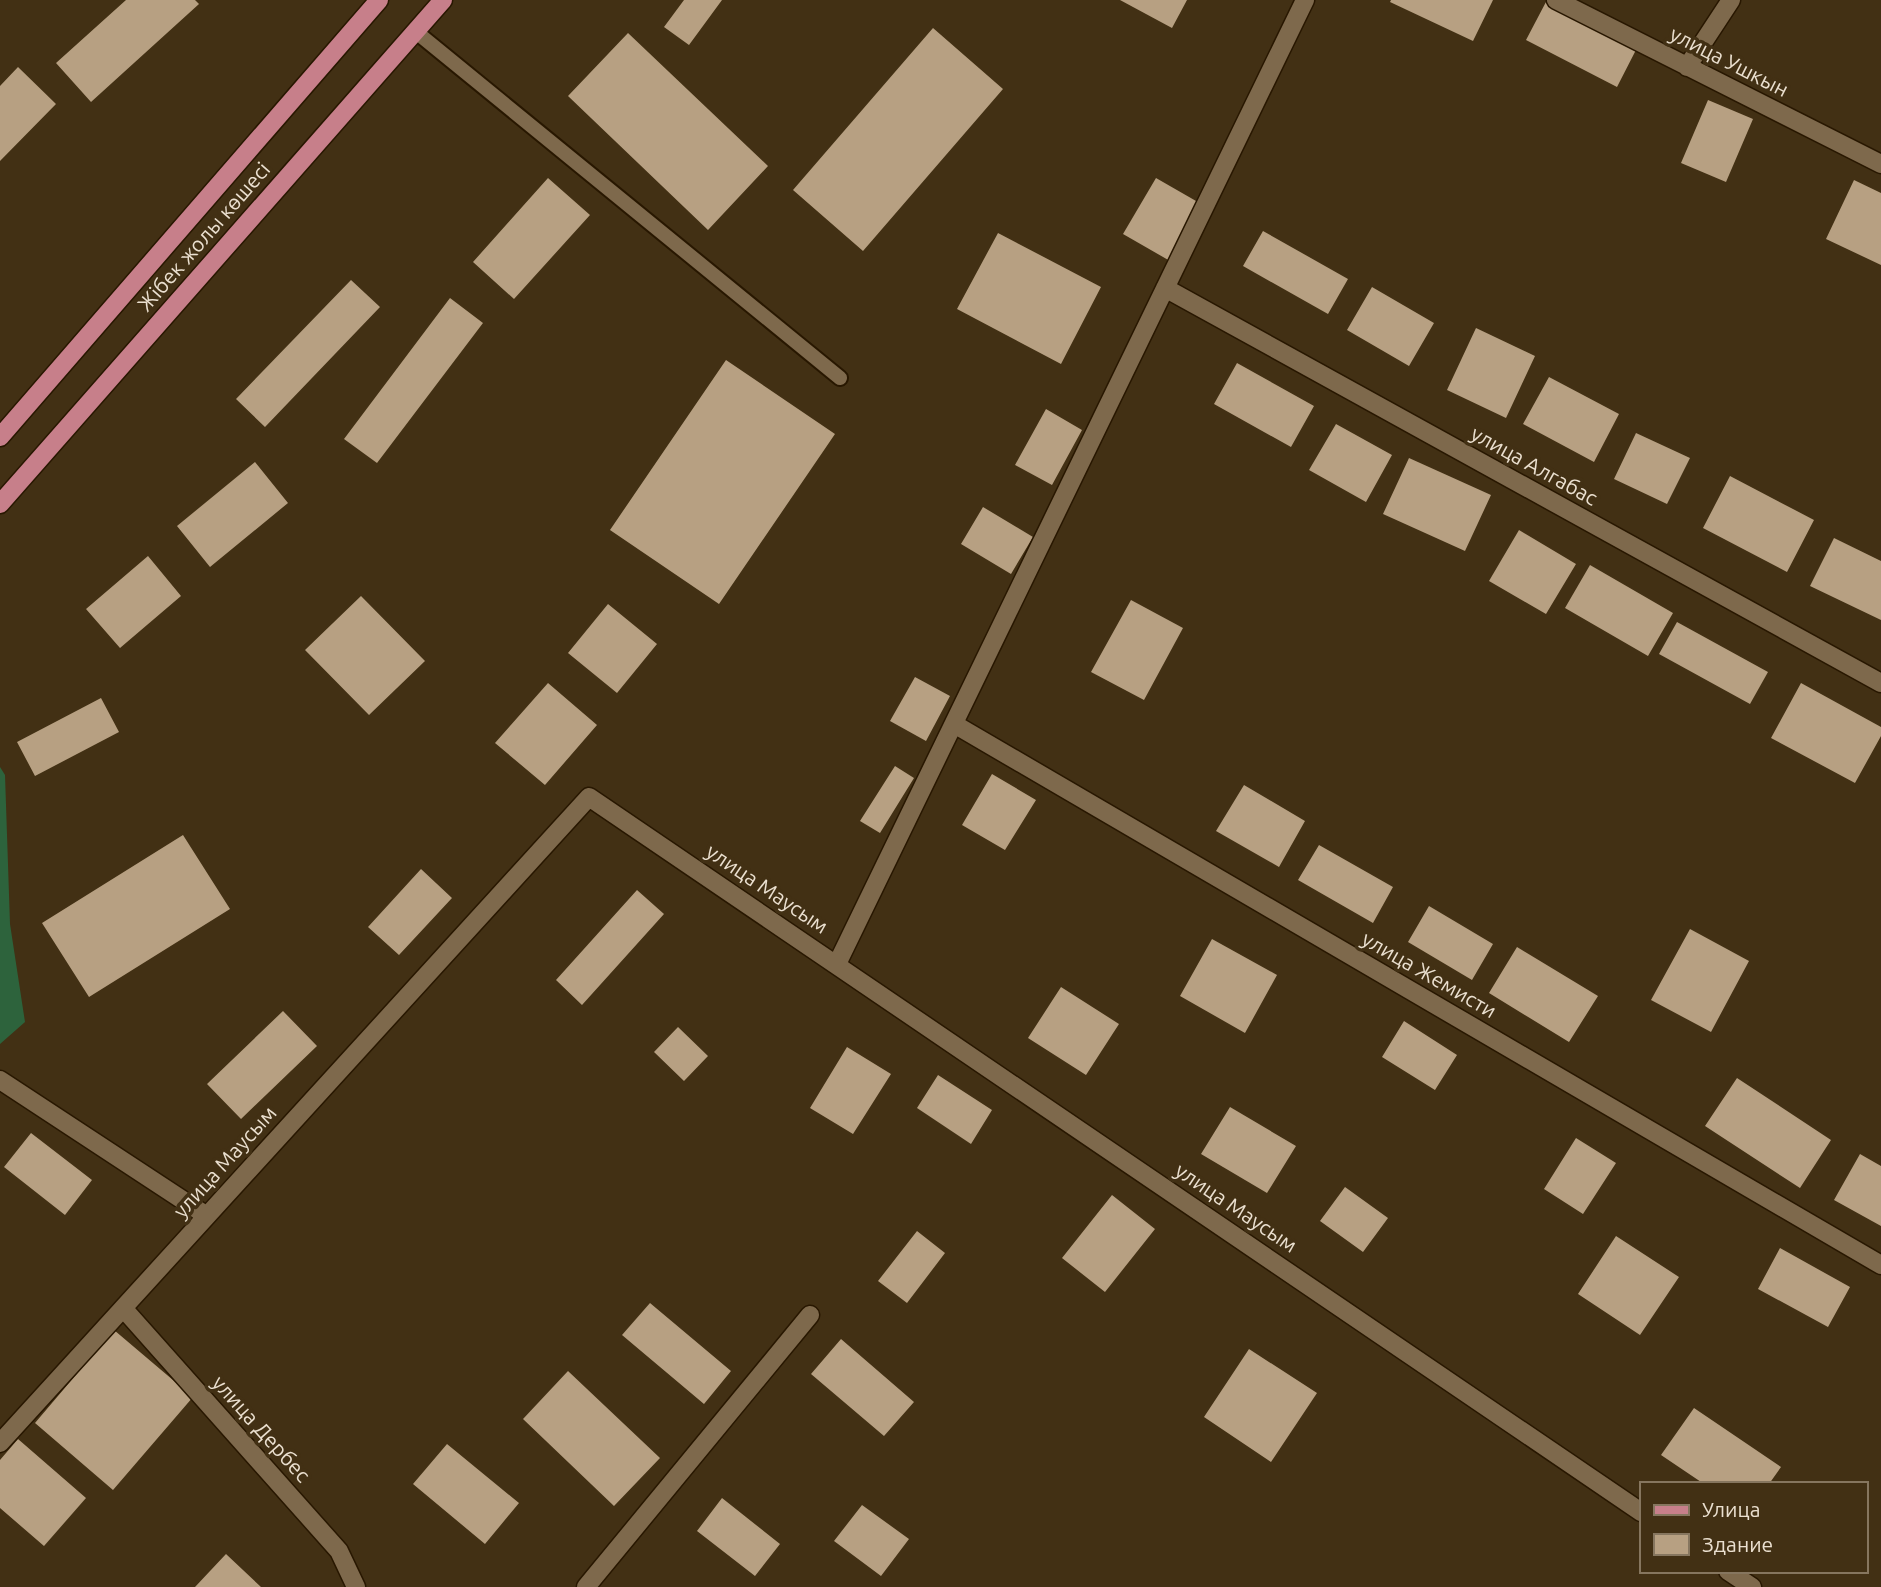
<svg xmlns="http://www.w3.org/2000/svg" width="1881" height="1587" font-family="Ubuntu,sans-serif">
<rect width="100%" height="100%" fill="#423014"/>
<!-- green -->
<path fill="#2d633c" d="M0,767L5,775L10,924L25,1022L0,1044Z"/>
<!-- building -->
<path fill="#b7a082" d="M126,0H195L199,4L91,102L56,63Z
M684,0H722L689,45L664,27Z
M1120,0H1187L1172,28Z
M1391,0H1493L1473,41L1390,2Z
M1547,0L1638,46L1617,87L1526,40Z
M933,28L1003,89L863,251L793,190Z
M628,33L768,166L708,230L568,96Z
M18,67L56,104L0,161V86Z
M1708,100L1753,119L1726,182L1681,163Z
M548,178L590,215L514,299L473,262Z
M1156,178L1203,205L1170,261L1123,234Z
M1854,180L1881,193V265L1826,239Z
M1263,231L1348,279L1328,314L1243,266Z
M998,233L1101,287L1061,364L957,309Z
M351,280L380,307L265,427L236,399Z
M1372,287L1434,323L1409,366L1347,330Z
M450,298L483,323L377,463L344,439Z
M1476,328L1535,356L1506,418L1447,390Z
M726,360L835,434L719,604L610,530Z
M1237,363L1314,406L1291,447L1214,404Z
M1549,377L1619,414L1594,462L1523,424Z
M1046,409L1082,430L1052,485L1015,465Z
M1336,424L1392,455L1366,502L1309,470Z
M1636,433L1690,458L1667,504L1614,479Z
M1409,458L1491,495L1465,551L1383,514Z
M255,462L288,503L210,567L177,526Z
M1730,476L1814,520L1787,572L1703,528Z
M983,507L1033,537L1011,574L961,544Z
M1519,530L1576,564L1546,614L1489,581Z
M1834,538L1881,561V620L1810,586Z
M148,556L181,596L120,648L86,609Z
M1590,565L1673,613L1648,656L1565,608Z
M361,596L425,661L369,715L305,650Z
M1131,600L1183,628L1144,700L1091,672Z
M608,604L657,644L617,693L568,653Z
M1677,622L1768,672L1750,704L1659,654Z
M915,677L950,696L926,741L890,721Z
M548,683L597,725L545,785L495,743Z
M1801,683L1881,727V736L1855,783L1771,738Z
M101,698L119,732L35,776L17,742Z
M895,766L914,778L880,833L860,821Z
M992,774L1036,800L1005,850L962,825Z
M1244,785L1305,821L1279,867L1216,831Z
M183,835L230,909L89,997L42,923Z
M1319,845L1393,887L1373,923L1298,880Z
M421,869L452,898L399,955L368,927Z
M637,890L664,914L582,1005L556,980Z
M1429,906L1493,944L1472,980L1408,942Z
M1690,929L1749,961L1711,1032L1651,1000Z
M1212,939L1277,975L1245,1033L1180,996Z
M1517,947L1598,996L1569,1042L1489,993Z
M1061,987L1119,1024L1086,1075L1028,1038Z
M283,1011L317,1046L241,1119L207,1084Z
M1404,1021L1457,1055L1435,1090L1382,1057Z
M678,1027L708,1056L684,1081L654,1052Z
M847,1047L891,1074L853,1134L810,1108Z
M938,1075L992,1110L971,1144L917,1108Z
M1737,1078L1831,1140L1800,1188L1705,1126Z
M1230,1107L1296,1146L1267,1193L1201,1154Z
M31,1133L92,1180L65,1215L4,1167Z
M1576,1138L1616,1163L1583,1214L1544,1189Z
M1860,1154L1881,1166V1226L1834,1200Z
M1345,1187L1388,1218L1363,1252L1320,1221Z
M1112,1195L1155,1229L1105,1292L1062,1258Z
M917,1231L945,1253L907,1303L878,1281Z
M1616,1236L1679,1277L1640,1335L1578,1294Z
M1780,1248L1850,1287L1828,1327L1758,1289Z
M650,1303L731,1371L704,1404L622,1335Z
M114,1330L193,1397L113,1490L35,1423Z
M841,1339L914,1402L884,1436L811,1374Z
M1249,1349L1317,1393L1271,1462L1204,1417Z
M568,1371L660,1458L614,1506L523,1419Z
M1694,1408L1781,1467L1769,1484H1704L1661,1455Z
M18,1439L86,1498L44,1546L0,1508V1460Z
M447,1444L519,1503L485,1544L413,1484Z
M722,1498L780,1544L755,1576L697,1531Z
M862,1505L909,1539L881,1576L834,1541Z
M226,1554L261,1587H195Z"/>
<g fill="none" stroke-linecap="round" stroke-linejoin="round">
<!-- service casing -->
<g stroke="#281700" stroke-width="18">
<path id="service" d="M415,31L840,378"/>
</g>
<!-- minor casing -->
<g stroke="#281700" stroke-width="21">
<path id="minor" d="M1556,0L1881,164
M1687,67L1731,0
M1165,288L1881,683
M954,724L1881,1265
M837,964L1305,0
M0,1080L207,1216
M123,1308L339,1551L356,1587
M0,1443L589,797L1641,1512
M1728,1571L1752,1587
M586,1587L810,1315"/>
</g>
<!-- primary casing -->
<g stroke="#281700" stroke-width="21">
<path id="primary" d="M0,437L379,0
M0,504L443,0"/>
</g>
<!-- service -->
<use href="#service" stroke="#7e694c" stroke-width="14"/>
<!-- minor -->
<use href="#minor" stroke="#7e694c" stroke-width="18"/>
<!-- primary -->
<use href="#primary" stroke="#c77f8a" stroke-width="18"/>
</g>
<g text-anchor="middle" stroke-width="7" stroke-linejoin="round" paint-order="stroke">
<!-- street labels -->
<g font-size="21" fill="#ebe0d0" stroke="#423014">
<text transform="translate(1729 62) rotate(27)" y="7">улица Ушкын</text>
<text transform="translate(204 237) rotate(-49)" y="7">Жібек жолы көшесі</text>
<text transform="translate(1534 466) rotate(29)" y="7">улица Алгабас</text>
<text transform="translate(767 889) rotate(34)" y="7">улица Маусым</text>
<text transform="translate(1429 975) rotate(30)" y="7">улица Жемисти</text>
<text transform="translate(225 1162) rotate(-48)" y="7">улица Маусым</text>
<text transform="translate(1236 1208) rotate(34)" y="7">улица Маусым</text>
<text transform="translate(261 1429) rotate(48)" y="7">улица Дербес</text>
</g>
</g>
<!-- legend -->
<rect x="1640" y="1482" width="228" height="91" fill="#423014" stroke="#86765f" stroke-width="2"/>
<rect x="1654" y="1505" width="35" height="10" fill="#c77f8a" stroke="#86765f" stroke-width="2"/>
<text x="1702" y="1517" font-size="21" fill="#ebe0d0">Улица</text>
<rect x="1654" y="1534" width="35" height="21" fill="#b7a082" stroke="#86765f" stroke-width="2"/>
<text x="1702" y="1552" font-size="21" fill="#ebe0d0">Здание</text>
</svg>
